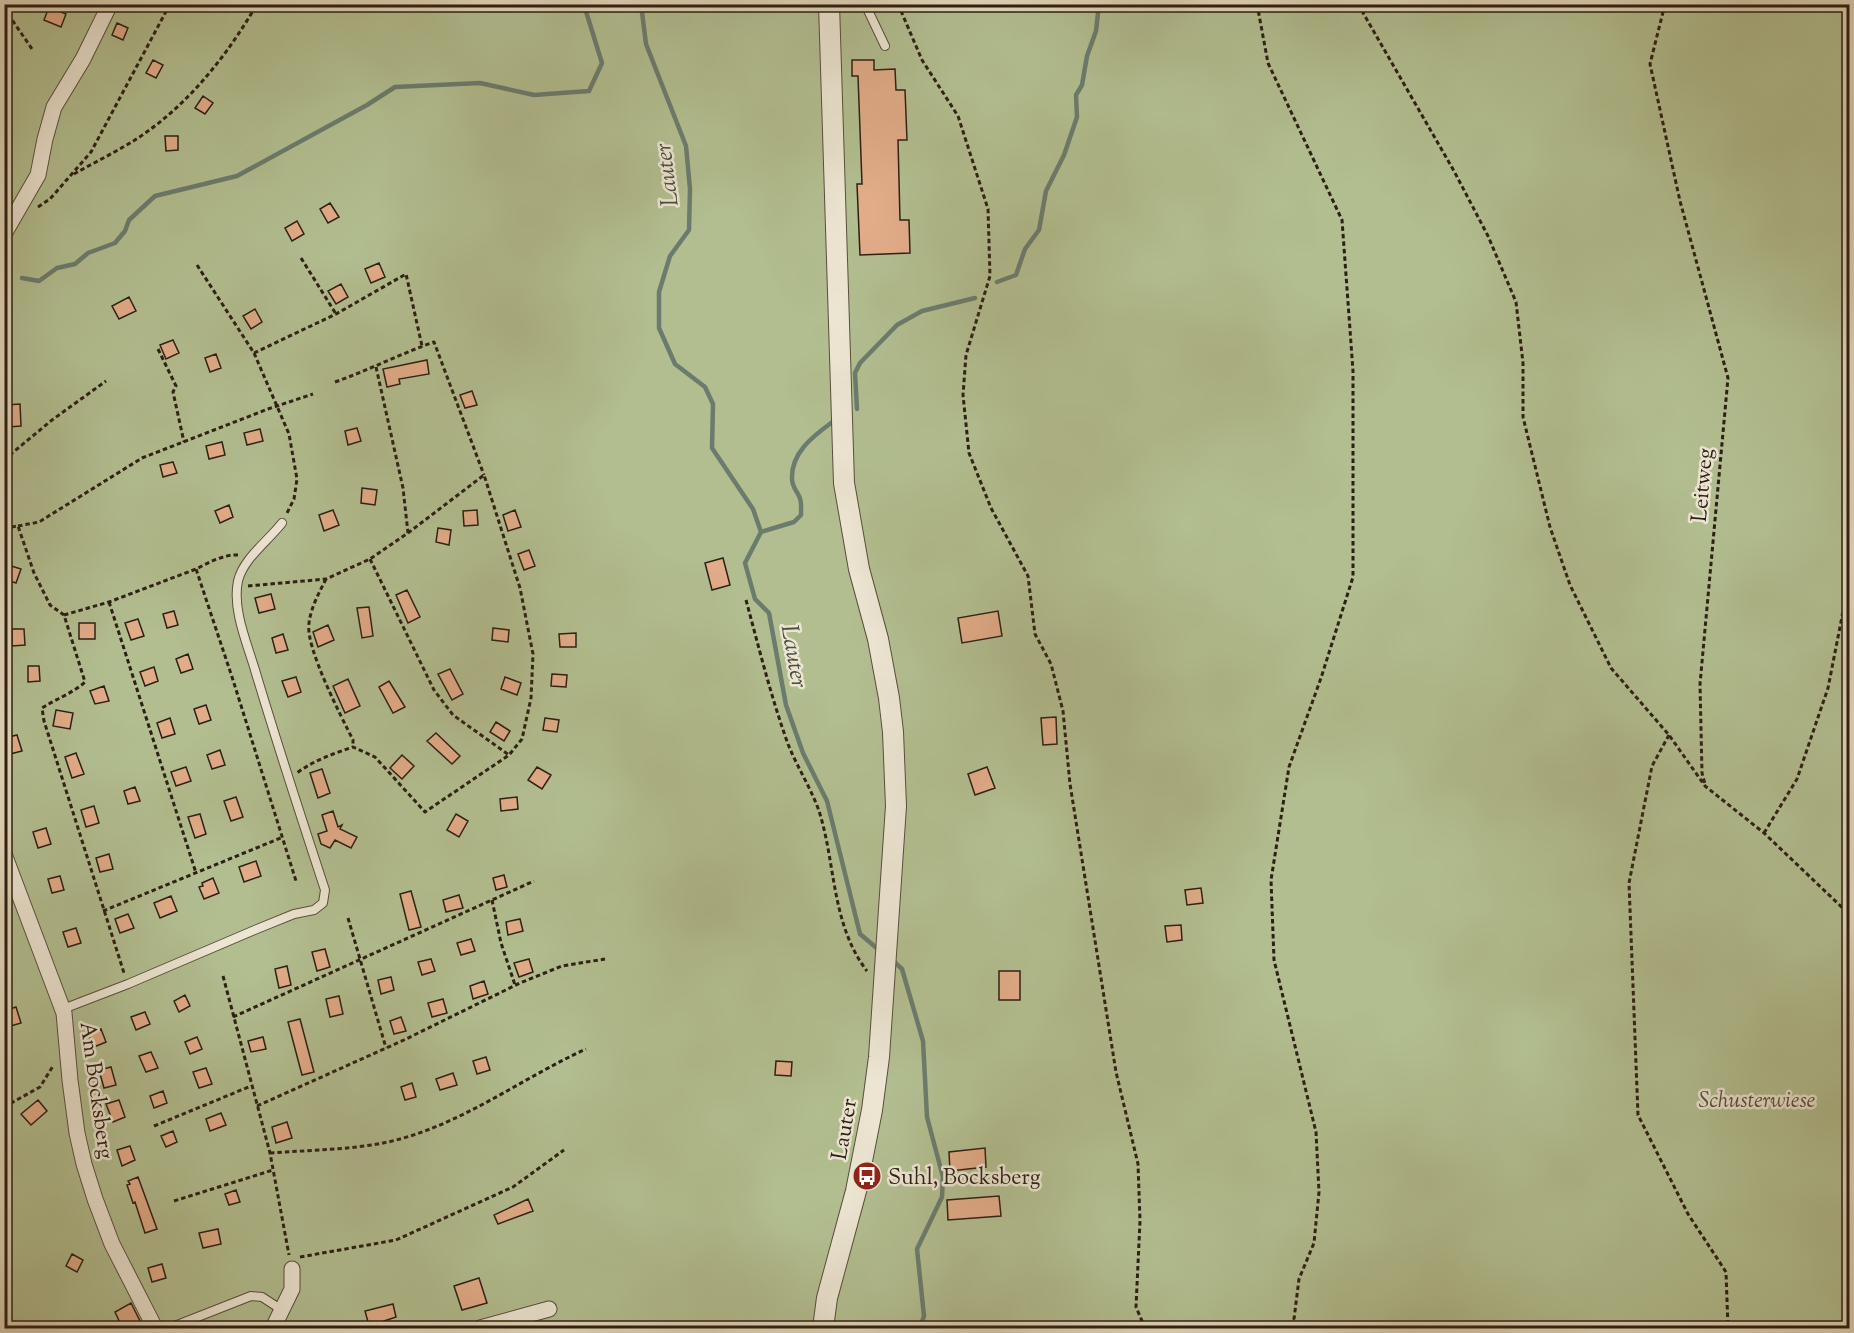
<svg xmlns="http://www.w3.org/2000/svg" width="1854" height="1333" font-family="'Sorts Mill Goudy',serif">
<rect width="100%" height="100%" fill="#e1d7b9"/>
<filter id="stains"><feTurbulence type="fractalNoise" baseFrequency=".00333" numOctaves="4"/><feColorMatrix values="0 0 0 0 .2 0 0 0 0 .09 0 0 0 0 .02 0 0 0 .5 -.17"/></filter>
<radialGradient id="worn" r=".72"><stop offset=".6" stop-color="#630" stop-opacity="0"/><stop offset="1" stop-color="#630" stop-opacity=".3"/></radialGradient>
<!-- green -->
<path fill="#b2be90" stroke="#706e52" stroke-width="1.5" d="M4,5H1849V1328H5Z"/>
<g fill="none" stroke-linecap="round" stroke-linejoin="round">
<!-- stream -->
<path stroke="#6b7c6e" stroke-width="4.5" d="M641,4L646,44L686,146L690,189L689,230L670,256L659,292V328L675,364L705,387L713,404L712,448L753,509L761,532L745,563L755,599L769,613L786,705L803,753L827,801L860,934L879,950
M22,278L39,281L57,268L75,264L88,253L115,243L125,231L129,220L155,196L237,176L367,105L395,87L480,83L534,95L589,91L602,63L584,5L589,4
M997,282L1016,275L1025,249L1039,230L1046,191L1064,155L1077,117L1076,95L1082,85L1087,56L1096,31L1099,4
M857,409L855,373L860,363L897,325L922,311L975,298
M761,532L794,522L801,515C801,509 802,501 799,496C796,490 792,486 792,479C791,453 812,437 831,423
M891,959L902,969L923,1041L927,1117L943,1177L942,1197L917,1249L924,1316L920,1328"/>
</g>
<!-- building -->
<path fill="#e2ac89" stroke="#2d1f15" stroke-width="1.5" d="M49,7L66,14L61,27L44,20Z
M117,23L128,28L123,40L112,35Z
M153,60L163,65L156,78L146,73Z
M852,60H874V70L895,69L896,90H905L907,140H898L900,220H909L910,253L860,255L857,184H862L858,76H852Z
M203,96L213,103L205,114L195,108Z
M165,136H178V150L166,151Z
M330,203L339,217L328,223L320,209Z
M297,221L304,234L292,241L285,228Z
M379,263L385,277L371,283L365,269Z
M341,284L348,297L336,304L328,291Z
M129,297L136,311L119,319L112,306Z
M255,309L262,322L251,329L243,316Z
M173,340L179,353L166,359L160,345Z
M216,354L221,368L210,372L205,358Z
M427,360L429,374L399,379L400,384L387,387L383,369Z
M472,391L477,405L465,408L460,395Z
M20,404L21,426L8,427L6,405Z
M357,428L361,441L348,445L345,431Z
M260,429L263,441L247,445L244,433Z
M222,442L225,455L209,459L206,446Z
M173,462L177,473L163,477L160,465Z
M362,488L377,490L375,505L361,503Z
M229,505L233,517L220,523L215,511Z
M333,510L339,525L324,531L319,515Z
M477,510L478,525L464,526L463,511Z
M515,510L521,527L508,531L503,515Z
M438,528L451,530L449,545L436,542Z
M529,550L535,566L524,570L518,554Z
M723,558L730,585L712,590L705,563Z
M8,565L21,569L16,583L4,579Z
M407,590L420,617L408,623L396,595Z
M271,594L275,609L259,613L255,598Z
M369,607L373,636L362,638L357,608Z
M174,611L178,625L167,628L163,614Z
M998,611L1002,636L962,643L958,618Z
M138,619L144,636L131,640L125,623Z
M79,623H95V639H79Z
M328,625L334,640L318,647L313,632Z
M493,628L509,630L508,642L492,640Z
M12,629H24L25,645L12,646Z
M576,633V647H560L559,634Z
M283,634L288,650L276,653L272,638Z
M188,654L193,669L181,673L176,659Z
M28,666H39L40,681L28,682Z
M154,667L158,681L145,686L140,672Z
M450,669L463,694L452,700L438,674Z
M552,674L567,675L566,687L551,686Z
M296,677L301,692L288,697L282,681Z
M505,677L521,683L517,695L501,689Z
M348,679L360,706L345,713L333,686Z
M389,681L405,707L393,713L379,687Z
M104,686L109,701L95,704L90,691Z
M206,705L211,720L199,724L194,709Z
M56,710L73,713L70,729L53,726Z
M1056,717L1057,744L1043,745L1041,718Z
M170,718L175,734L162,738L157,723Z
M545,718L559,720L557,732L543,730Z
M496,722L510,731L504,741L490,732Z
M436,733L460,756L452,764L427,741Z
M17,735L22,751L10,754L5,738Z
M220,750L225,765L212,769L207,755Z
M76,753L84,774L72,778L65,757Z
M402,755L414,766L402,779L390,768Z
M186,767L191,781L176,786L171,772Z
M537,767L551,775L542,789L528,780Z
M987,767L995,788L975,795L968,774Z
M322,769L330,793L318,798L310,773Z
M135,787L140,801L128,804L124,791Z
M236,797L243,817L231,821L224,801Z
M517,797L518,809L501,811L500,799Z
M94,806L99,823L86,827L81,810Z
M333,811L338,827L342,825L340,829L357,837L351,848L335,840L330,848L321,844L318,834L327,831L322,815Z
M200,814L206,834L195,838L188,817Z
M456,814L468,821L459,837L447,830Z
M46,828L51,844L38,848L33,832Z
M109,854L113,869L100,872L96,858Z
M256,861L261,876L244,882L239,867Z
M504,875L507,887L496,890L493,878Z
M60,876L64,890L52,893L48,879Z
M213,878L219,893L204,899L199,887L203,886L202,883Z
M1201,888L1203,903L1187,905L1185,890Z
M411,891L421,927L409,930L400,894Z
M459,895L463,908L446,912L443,900Z
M171,896L177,911L160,918L154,903Z
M128,914L134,928L120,933L115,919Z
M520,919L523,931L508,935L506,922Z
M1181,925L1182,940L1167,942L1165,926Z
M76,928L81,943L68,947L63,932Z
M471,939L475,951L461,955L457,943Z
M325,949L330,967L317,971L312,952Z
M431,959L435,971L422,975L418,962Z
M529,959L533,972L519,977L514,963Z
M287,966L291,985L279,988L275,969Z
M999,971H1020V1000H999Z
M391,977L394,990L381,994L378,980Z
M484,981L488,994L473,999L470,986Z
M185,995L190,1006L179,1012L174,1001Z
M339,996L343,1014L330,1017L326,999Z
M443,999L447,1013L432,1017L428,1003Z
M16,1007L21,1023L4,1028V1011Z
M145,1012L150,1024L136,1030L131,1017Z
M401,1017L406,1031L394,1034L390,1021Z
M300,1019L314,1072L302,1075L288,1022Z
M101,1029L106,1042L94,1047L88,1034Z
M197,1037L202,1049L190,1054L185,1042Z
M263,1037L266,1049L251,1052L248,1041Z
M151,1052L158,1068L146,1072L139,1056Z
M486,1057L490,1070L477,1074L473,1061Z
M776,1061L792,1062L791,1076L775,1075Z
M111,1067L116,1085L104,1088L99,1070Z
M206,1068L212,1084L199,1088L193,1072Z
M453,1073L457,1085L440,1090L436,1079Z
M412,1083L416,1097L405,1100L401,1087Z
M163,1091L167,1103L154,1108L150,1096Z
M38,1100L47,1111L31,1125L21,1114Z
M119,1100L125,1117L113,1122L106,1104Z
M221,1113L226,1125L210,1131L206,1119Z
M287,1122L292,1138L276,1143L272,1127Z
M173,1131L177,1142L166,1147L161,1136Z
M130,1146L135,1160L122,1166L117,1150Z
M985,1148L986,1167L950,1171L949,1152Z
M138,1177L157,1229L145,1233L135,1202L133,1203L127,1185L130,1184L128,1181Z
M236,1190L240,1202L229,1205L225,1194Z
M999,1196L1001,1216L948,1220L947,1200Z
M528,1199L533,1211L498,1224L494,1215Z
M218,1229L221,1244L203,1248L199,1233Z
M72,1254L83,1260L77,1272L66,1266Z
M162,1264L166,1278L152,1282L148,1268Z
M479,1278L487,1303L462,1310L454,1286Z
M131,1303L144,1329H123L115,1312Z
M393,1304L396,1317L384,1321L386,1329H370L365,1311Z"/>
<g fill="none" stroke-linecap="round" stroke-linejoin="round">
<!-- service casing -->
<g stroke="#5a4d3e" stroke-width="10">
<path id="service" d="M865,4L885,46
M63,1009L128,984L257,929L294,914L314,910L323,903L325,890C301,817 277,744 255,670C247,643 232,609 238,581C243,559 268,541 282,523
M172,1327L251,1296L262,1297L282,1310"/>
</g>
<!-- minor casing -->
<g stroke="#5a4d3e" stroke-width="17">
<path id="minor" d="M4,234L38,175L45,139L54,107L83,59L110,4
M4,854L64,1013L70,1080L77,1133L84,1164L95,1199L112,1244L155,1328
M273,1328L292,1289V1269
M480,1328L549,1309"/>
</g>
<!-- tertiary casing -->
<g stroke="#5a4d3e" stroke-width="22">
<path id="tertiary" d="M823,1328L827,1298L856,1191L872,1110L879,1057L896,806L893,732L889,698L878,639L859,569L844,483L829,4"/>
</g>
<!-- path -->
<path stroke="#2d1f15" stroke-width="3" stroke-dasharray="4.5 3" stroke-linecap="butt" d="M898,4L922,60L958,116L988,209L990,276L966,355L963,395L969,453L991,508L1028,576L1035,634L1051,664L1063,711L1070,784L1116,1072L1138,1164L1140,1221L1136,1307L1145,1328
M1257,4L1268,63L1342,220L1353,371V577L1321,678L1289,767L1271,880L1274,960L1316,1132L1319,1192L1314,1243L1299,1279L1294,1319L1303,1328
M1358,4L1454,171L1488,236L1516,302L1523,363V417L1550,527L1570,585L1611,668L1669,735L1705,786L1764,833L1850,915
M1665,4L1650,64L1680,201L1728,378L1700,684L1702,773L1705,784
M4,8L32,49
M74,174C95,162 118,151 138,138C188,105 227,56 257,4
M38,207L50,199L91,152L170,4
M301,258L336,314
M197,265L254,353L289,434L297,479L294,499L287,513
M158,349L176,386L173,392L184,442
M254,353L336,314L406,274L422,346
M376,367L403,488L408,533
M335,382C369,370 400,354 434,342L484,475
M18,526L39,522L142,458L268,409L313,394
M4,528L18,526L34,573L50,605L64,615L85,682C73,693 56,699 42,708L44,721L124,973
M5,528V459L52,420L106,381
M238,555C224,554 208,563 196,569L233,680L296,881
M370,559L434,690L453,715L509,755
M326,579C319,593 311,607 309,623C305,647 341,716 353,740V747
M248,586L326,579L370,559L408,533L484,475L520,588L533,654L531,698L522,739L509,755L425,812L375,757L353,747C333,754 314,760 297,773
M746,600C759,648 771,697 788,744C797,767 811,788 819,811C836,864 831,924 867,971
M109,602L196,873
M64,615L109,602L196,569
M1669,735L1652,766L1629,883L1638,1115L1688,1214L1726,1272L1728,1328
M1764,833L1797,779L1828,688L1850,576
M492,900L501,943L515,985
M103,911L283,837
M348,918L386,1048
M223,976L270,1153L289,1255
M233,1017L534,881
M257,1106L404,1040L520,983L562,966L605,959
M4,1107L40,1087L53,1066
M154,1126L251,1086
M270,1153C309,1150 350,1150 388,1142C460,1126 520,1079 586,1049
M174,1201L273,1170
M300,1257L396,1240L513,1187L564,1150"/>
<!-- service -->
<use href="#service" stroke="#ece5d2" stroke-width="8"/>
<!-- minor -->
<use href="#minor" stroke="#ece5d2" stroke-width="15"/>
<!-- tertiary -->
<use href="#tertiary" stroke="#ece5d2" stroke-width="20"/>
</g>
<!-- icons -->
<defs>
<g id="bus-disc" transform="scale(1.5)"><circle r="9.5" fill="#8f2418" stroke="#ece5d2"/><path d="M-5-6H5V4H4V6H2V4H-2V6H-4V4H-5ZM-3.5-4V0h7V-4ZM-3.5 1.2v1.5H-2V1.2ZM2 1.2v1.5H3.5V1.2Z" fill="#fff"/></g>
</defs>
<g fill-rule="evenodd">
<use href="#bus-disc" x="867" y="1176"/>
</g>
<g text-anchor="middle" stroke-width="5" stroke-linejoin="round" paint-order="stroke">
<!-- street labels -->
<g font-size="22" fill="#2d1f15" stroke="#ece5d2">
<text transform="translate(1701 485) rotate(-85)" y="8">Leitweg</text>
<text transform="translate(98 1090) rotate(82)" y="8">Am Bocksberg</text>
<text transform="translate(843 1129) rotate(-80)" y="8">Lauter</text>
</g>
<!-- park labels -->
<g font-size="22" font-style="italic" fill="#554f3a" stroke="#ece5d2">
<text x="1757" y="1107">Schusterwiese</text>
</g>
<!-- poi labels -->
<g font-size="22" fill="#2d1f15" stroke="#ece5d2" text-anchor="start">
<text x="888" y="1184">Suhl, Bocksberg</text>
</g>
<!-- water labels -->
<g font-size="24" font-style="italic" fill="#4c4e42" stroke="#ece5d2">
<text transform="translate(666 175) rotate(-97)" y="8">Lauter</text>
<text transform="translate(795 656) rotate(80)" y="8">Lauter</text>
</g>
</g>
<!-- margin -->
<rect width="1854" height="1333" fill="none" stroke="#e1d7b9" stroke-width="24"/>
<rect x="6" y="6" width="1842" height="1321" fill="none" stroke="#2d1f15" stroke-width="3"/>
<rect x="12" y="12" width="1830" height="1309" fill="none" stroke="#2d1f15" stroke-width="1.5"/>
<rect width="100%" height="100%" filter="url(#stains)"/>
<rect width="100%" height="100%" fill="url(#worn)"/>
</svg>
